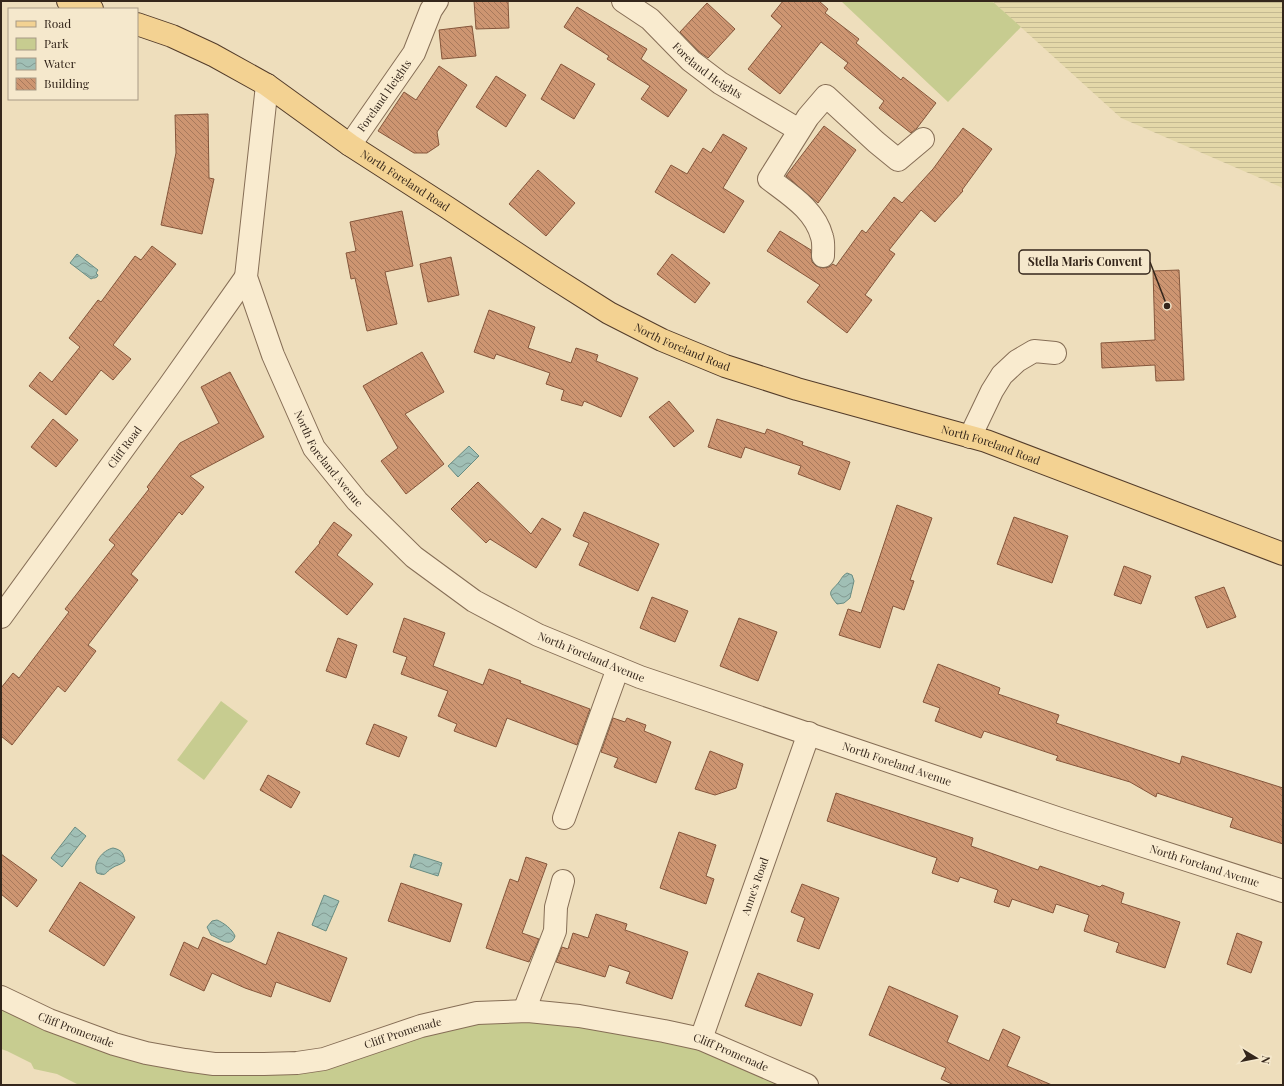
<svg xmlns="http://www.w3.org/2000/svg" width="1284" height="1086" font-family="'Playfair Display',serif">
<defs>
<pattern id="farmland-rules" width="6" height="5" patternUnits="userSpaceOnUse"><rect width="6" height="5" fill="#e4d8a9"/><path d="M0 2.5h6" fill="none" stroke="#c4b991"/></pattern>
<pattern id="water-waves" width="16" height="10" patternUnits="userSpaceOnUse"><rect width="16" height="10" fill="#a0bfb5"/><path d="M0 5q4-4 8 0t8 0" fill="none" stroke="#839b92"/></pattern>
<pattern id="building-back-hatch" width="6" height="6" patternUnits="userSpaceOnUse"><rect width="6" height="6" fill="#cd9571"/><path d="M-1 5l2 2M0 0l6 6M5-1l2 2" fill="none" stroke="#a7795c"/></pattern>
</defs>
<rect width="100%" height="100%" fill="#eedebc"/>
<!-- farmland -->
<path fill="url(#farmland-rules)" d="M992,1H1283V188L1121,118Z"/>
<!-- green -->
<path fill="#c7cc90" d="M841,1H992L1021,27L948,102Z
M221,701L248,721L204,780L177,760Z
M1,1006L167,1067L385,1047L474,1021L500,1019L593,1027L706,1048L789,1085H79L57,1074L34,1069L31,1063L7,1051L1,1049Z"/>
<!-- water -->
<path fill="url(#water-waves)" stroke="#688c82" d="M77,254L98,270L96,273L98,275L97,277L95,278H93L91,279L70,263Z
M469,446L479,456L458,477L448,466Z
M847,573L852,575L854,581L850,598L844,603L837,604C826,591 831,592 839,582C842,578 842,576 847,573Z
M75,827L86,836L62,867L51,858Z
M113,848C122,850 123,853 125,861C121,865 116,865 112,868C105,872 107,877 97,873C92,863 103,850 113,848Z
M414,854L442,863L438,876L410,867Z
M324,895L339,901L326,931L312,925Z
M217,920C224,923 232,929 235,936C231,949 219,938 211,935L207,927L212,921Z"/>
<!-- building -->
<path fill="url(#building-back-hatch)" stroke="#85563b" d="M474,1H508L509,28L476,29Z
M783,1H819L828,9L825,13L859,39L856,43L901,80L903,77L936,103L917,128L911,133L879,108L884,101L844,68L848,63L821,42L780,94L748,69L782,26L771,16Z
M707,3L735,29L708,58L698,51L680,32Z
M577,7L647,49L641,59L687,90L668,117L641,99L650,86L607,59L609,56L564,27Z
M472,26L476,56L442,59L439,30Z
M561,64L595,84L574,119L541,99Z
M439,66L467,85L437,132L439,145L427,153H414L378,131L404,92L416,100Z
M496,76L526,95L506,127L476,107Z
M208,114L209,178L214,179L202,234L161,225L176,153L175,115Z
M824,126L856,150L818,203L786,176Z
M963,128L992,149L962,190L963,191L935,222L921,210L889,250L895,254L865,295L872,300L847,333L807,302L820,285L767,251L780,231L811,250L812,262L816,266L823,268L829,267L833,264L836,266L862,230L866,233L894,197L902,203L933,169Z
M723,134L747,148L723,188L744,201L724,233L655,192L671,165L687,174L703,148L711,153Z
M538,170L575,203L546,236L509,204Z
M402,211L413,266L385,272L397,324L367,331L355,278L351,279L346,253L356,251L350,222Z
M152,246L176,264L113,345L131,359L113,380L101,370L66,415L29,386L40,372L52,382L80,347L69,338L98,300L101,302L135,256L141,260Z
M672,254L710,283L695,303L657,274Z
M451,257L459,295L428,302L420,264Z
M1179,270L1184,380L1156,381L1155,365L1102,368L1101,343L1155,340L1153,271Z
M489,310L535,327L528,348L571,363L576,348L598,355L596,361L638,378L621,417L584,401L582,406L561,400L564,390L546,384L550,373L496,354L494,359L474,352Z
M422,352L444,392L405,414L444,464L406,494L381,461L398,448L363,386Z
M230,372L264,437L190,476L204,487L182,515L179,512L131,574L138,580L88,645L96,651L65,692L58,686L12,745L1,736V688L13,673L19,678L69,612L65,609L115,545L109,540L149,489L147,487L180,443L219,423L201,387Z
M669,401L694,431L674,447L649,417Z
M53,419L78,440L56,467L31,447Z
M717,419L765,434L767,429L803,442L802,445L850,462L840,490L798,474L801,466L745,447L741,458L708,447Z
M478,482L531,534L542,518L561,529L536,568L490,539L486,543L451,509Z
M897,505L932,518L910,580L914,581L904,610L893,606L880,648L839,635L848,609L861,613Z
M584,512L659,544L638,591L579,565L589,543L573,536Z
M1014,517L1068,536L1052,583L997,564Z
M334,522L352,535L337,555L373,584L347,615L295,572L320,543L319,542Z
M1124,566L1151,576L1141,604L1114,595Z
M1224,587L1236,617L1207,628L1195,597Z
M652,597L688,611L675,642L640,628Z
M404,618L445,633L433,666L483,685L489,669L521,681L520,683L590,709L577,745L507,718L496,747L454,731L457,724L438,716L448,691L401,674L407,657L393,652Z
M739,618L777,632L758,681L720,666Z
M338,638L357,645L346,678L326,671Z
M938,664L1000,688L998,694L1059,715L1056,723L1180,764L1182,756L1283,788V844L1230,827L1233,818L1157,793L1156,797L1130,782L1056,760L1058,756L984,731L981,738L935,721L940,708L923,702Z
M613,718L625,722L627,718L646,725L644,731L671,742L656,783L614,767L618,758L601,752Z
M374,724L407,737L399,757L366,744Z
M710,751L743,764L736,788L715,795L695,789Z
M268,775L300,792L291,808L260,790Z
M836,793L973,838L971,846L1038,870L1040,866L1100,887L1102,885L1124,893L1121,903L1180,922L1165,968L1116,952L1119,943L1084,931L1089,915L1056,904L1053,913L1012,899L1009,907L994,902L998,890L960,877L958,882L932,873L937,858L827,821Z
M679,832L716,845L706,876L714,879L706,904L660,888Z
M1,854L37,880L17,907L1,894Z
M526,857L547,864L522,933L539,939L529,962L486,948L510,879L518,882Z
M80,882L135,917L104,966L49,931Z
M401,883L462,904L450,942L388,921Z
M802,884L839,898L819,949L797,941L805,918L791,912Z
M596,914L627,924L625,930L688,952L672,999L626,983L630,972L609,965L605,977L556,962L562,947L568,949L573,933L588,938Z
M278,932L347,958L330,1002L276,982L271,997L245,988L212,973L204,991L170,975L184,942L198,949L203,937L266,965Z
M1237,933L1262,942L1251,973L1227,964Z
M758,973L813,994L801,1026L745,1006Z
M889,986L958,1016L947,1042L989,1061L1003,1029L1020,1037L1007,1066L1052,1085H954L941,1079L946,1068L869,1035Z"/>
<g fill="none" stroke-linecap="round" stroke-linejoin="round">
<!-- minor casing -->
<g stroke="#866e56" stroke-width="24">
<g id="minor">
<path id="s1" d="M623,1L650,19L691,61L720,83L799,130"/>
<path id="s2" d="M267,85L246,277L273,355L314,448L357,501L414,557L474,601L538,635L640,677L1063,820L1283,891"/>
<path id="s3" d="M350,145L414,53L431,10L437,1"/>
<path d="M823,256C823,250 824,243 822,237C815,210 790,195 769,179L808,117L826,96L876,142L898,160L923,139"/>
<path d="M970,437L992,391L1002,375L1017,361L1034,351L1055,353"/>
<path id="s4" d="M1,617L169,386L246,277"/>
<path d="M564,818L618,668"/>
<path id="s5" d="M1,997L49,1020L114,1044L146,1053L185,1060L214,1064H264L297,1063L324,1059L421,1026L477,1013L528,1011L579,1016L664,1031L701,1039L807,1085"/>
<path d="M524,1011L555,931L556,907L563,881"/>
<path id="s6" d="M701,1039L809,733"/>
</g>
</g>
<!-- major casing -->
<g stroke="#533c2a" stroke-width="24">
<g id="major">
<path d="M68,1L92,9"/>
<path id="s7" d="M137,24L172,36L213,55L267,85L350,145L448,208L549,275L609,313L662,340L725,366L797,389L986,441L1283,554"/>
</g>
</g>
<!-- minor -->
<use href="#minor" stroke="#f9ebcf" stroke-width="22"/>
<!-- major -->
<use href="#major" stroke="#f3d292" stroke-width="22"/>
</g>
<g text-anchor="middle" stroke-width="3" stroke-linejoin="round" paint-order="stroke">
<!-- street labels -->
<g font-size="11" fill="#34261b" stroke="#f5e8cc">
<text dy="4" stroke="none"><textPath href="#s1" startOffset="110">Foreland Heights</textPath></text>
<text dy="4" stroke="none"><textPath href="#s3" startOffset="60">Foreland Heights</textPath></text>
<text dy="4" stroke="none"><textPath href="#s7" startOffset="312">North Foreland Road</textPath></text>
<text dy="4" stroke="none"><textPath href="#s7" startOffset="636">North Foreland Road</textPath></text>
<text dy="4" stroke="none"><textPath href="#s7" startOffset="960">North Foreland Road</textPath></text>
<text dy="4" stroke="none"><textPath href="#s4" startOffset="210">Cliff Road</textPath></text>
<text dy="4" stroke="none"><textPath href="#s2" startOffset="394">North Foreland Avenue</textPath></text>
<text dy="4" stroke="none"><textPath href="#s2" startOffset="730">North Foreland Avenue</textPath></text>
<text dy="4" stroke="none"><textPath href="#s2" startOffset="1054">North Foreland Avenue</textPath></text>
<text dy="4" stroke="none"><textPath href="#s2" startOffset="1378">North Foreland Avenue</textPath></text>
<text dy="4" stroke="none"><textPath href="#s6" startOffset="162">Anne's Road</textPath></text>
<text dy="4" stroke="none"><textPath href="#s5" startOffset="82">Cliff Promenade</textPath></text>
<text dy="4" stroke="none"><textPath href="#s5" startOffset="418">Cliff Promenade</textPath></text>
<text dy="4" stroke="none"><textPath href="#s5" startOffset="754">Cliff Promenade</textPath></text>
</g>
</g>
<!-- callouts -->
<path fill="none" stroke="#34261b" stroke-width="1.5" d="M1167 306L1150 262"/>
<circle fill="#34261b" stroke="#f5e8cc" stroke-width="1.5" cx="1167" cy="306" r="4"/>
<rect fill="#f5e8cc" stroke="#34261b" stroke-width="1.5" x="1019" y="250" width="131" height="24" rx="4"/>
<g font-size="12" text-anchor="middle" font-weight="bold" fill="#34261b">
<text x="1085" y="266">Stella Maris Convent</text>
</g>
<!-- border -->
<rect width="1284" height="1086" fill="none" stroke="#34261b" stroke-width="4"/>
<!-- legend -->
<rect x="8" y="8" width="130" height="92" fill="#f5e8cc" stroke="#a89a85"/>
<rect x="16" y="21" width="20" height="6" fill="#f3d292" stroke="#a89a85"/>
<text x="44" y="28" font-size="12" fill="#34261b">Road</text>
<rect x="16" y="38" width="20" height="12" fill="#c7cc90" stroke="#a89a85"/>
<text x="44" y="48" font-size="12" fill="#34261b">Park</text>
<rect x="16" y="58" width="20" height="12" fill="url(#water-waves)" stroke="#a89a85"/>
<text x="44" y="68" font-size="12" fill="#34261b">Water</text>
<rect x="16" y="78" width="20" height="12" fill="url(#building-back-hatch)" stroke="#a89a85"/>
<text x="44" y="88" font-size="12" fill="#34261b">Building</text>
<!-- north arrow -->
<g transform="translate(1256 1058) rotate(100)" stroke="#f5e8cc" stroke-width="3" paint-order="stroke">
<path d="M0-3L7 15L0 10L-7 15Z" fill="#34261b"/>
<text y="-6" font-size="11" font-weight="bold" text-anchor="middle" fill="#34261b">N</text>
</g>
</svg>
